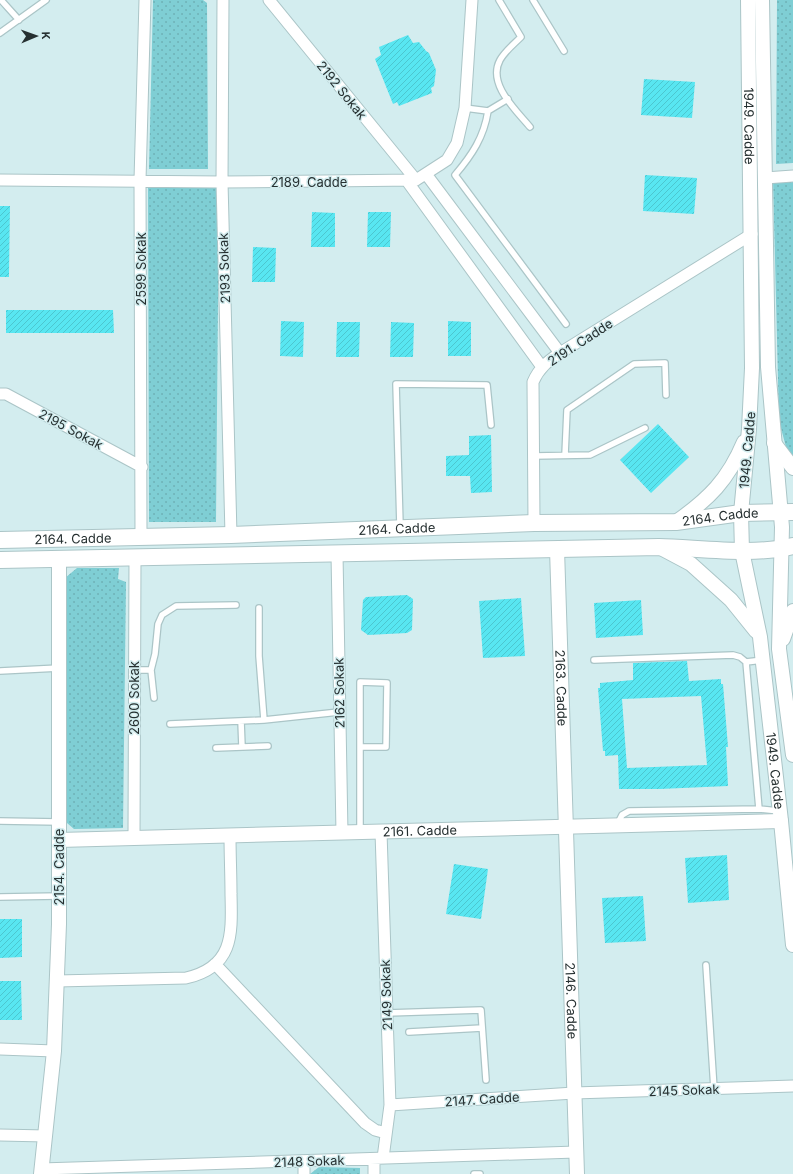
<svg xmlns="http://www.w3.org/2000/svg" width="793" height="1174" font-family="Inter,sans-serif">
<defs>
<pattern id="grass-dots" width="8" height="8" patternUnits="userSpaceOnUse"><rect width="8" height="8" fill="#7fced4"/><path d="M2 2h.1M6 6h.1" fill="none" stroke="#6eb1b6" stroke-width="1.8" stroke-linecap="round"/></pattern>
<pattern id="building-hatch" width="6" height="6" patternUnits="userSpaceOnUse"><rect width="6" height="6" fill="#58e6f1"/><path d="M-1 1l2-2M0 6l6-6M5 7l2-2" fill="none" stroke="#4cc6cf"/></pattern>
</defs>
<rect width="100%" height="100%" fill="#d3edef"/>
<!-- grass -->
<path fill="url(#grass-dots)" d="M153,0H203L207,3L208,169H149Z
M777,0H793V163L776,164Z
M793,178V456L786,447L779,421L773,179Z
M148,186L216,187L219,191L216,522H149Z
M77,568H119L118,579L126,582L123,828L74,829L67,823L65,578Z
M319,1167L360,1168V1174H310Z"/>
<!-- building -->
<path fill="url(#building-hatch)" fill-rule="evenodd" d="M408,35L413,43L419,42L426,51L429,53L436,70L434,86L431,88L432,93L399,106L397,102L393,104L375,59L381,55L379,47Z
M644,79L695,82L692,118L641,115Z
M645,175L697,178L694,214L643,211Z
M0,206H10L9,277H0Z
M312,212L335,213V247H311Z
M368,212H391L390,247H367Z
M253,247L276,248L275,282H252Z
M6,310H113L114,333H6Z
M281,321L304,322L303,357L280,356Z
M448,321L471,322V356H448Z
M337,322H360L359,357H336Z
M391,322L414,323L413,357H390Z
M658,424L689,457L651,493L620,460Z
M491,435L492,492L471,493L470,476H446V456L469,455V436Z
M407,595L413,599L412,630L407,633L368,635L361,630L363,600L366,597Z
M521,598L525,656L483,658L479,601Z
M641,600L643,635L596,638L594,603Z
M687,661L689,681L721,679V684H723L728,747H726L728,786L660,789H619L618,755L605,756V751H603L598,688H600V683L633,680V663ZM701,696L707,765L627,768L622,699Z
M727,855L729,900L688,903L685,858Z
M454,864L488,869L481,919L446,914Z
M643,896L646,941L605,943L602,898Z
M0,919H22V957L0,958Z
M0,981H21L22,1020H0Z"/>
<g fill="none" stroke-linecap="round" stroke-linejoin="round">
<!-- service casing -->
<g stroke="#abc5c7" stroke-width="8">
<path id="service" d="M1,0L19,20
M499,0L521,37C514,44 505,51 500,60C487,84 516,110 530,127
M533,0L564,51
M0,33L46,0
M465,108L488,111L508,99
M488,111C484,137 472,155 455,175L566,324
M565,455L567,410L634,364L665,363L666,395
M534,456L590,455L645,428
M400,526L396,384L487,385L491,425
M259,608V656L264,720
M594,660L733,655L740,657L746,662L759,809L629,811L622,815L617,825
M746,662L763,660
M135,670H151
M0,671L59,668
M154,698L151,670L155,654L158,624L162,615L176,606L236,605
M241,721L242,747
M170,724L264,720L339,712
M360,747H386L387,683L360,682V831
M216,748L268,746
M759,809L779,811
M0,821L59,822
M0,897L59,896
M706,965L714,1089
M387,1013L481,1010L486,1080
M409,1032L482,1028
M474,1174H480"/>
</g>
<!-- minor casing -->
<g stroke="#abc5c7" stroke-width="13">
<path id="minor" d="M223,0L222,182L231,535
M269,0L416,180
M426,174L560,353
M765,178L793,176
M0,180L222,182L416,180L447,160L457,143L465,108L472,0
M407,181L542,367
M0,394H6L142,467
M534,523L533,382C539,368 548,361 560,353L752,234
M141,537L140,180L145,0
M337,554L342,833
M381,832L390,1105L383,1158
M134,838L135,558
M215,964L365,1123L375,1130L386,1133
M57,981L186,978C234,967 232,934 231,894C231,875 230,855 230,836
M0,1049L54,1051
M390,1105L574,1093L793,1086
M0,1135L46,1136
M374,1159V1174
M304,1161V1174
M41,1169L576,1152"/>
</g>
<!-- tertiary casing -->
<g stroke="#abc5c7" stroke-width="16">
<g id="tertiary">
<path id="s1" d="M748,0L752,368L749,429L741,513L742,551L760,637L781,821L793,945"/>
<path d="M762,0L768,367L782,527L779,649L793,755"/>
<path d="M774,443L793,468"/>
<path d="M676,522C709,499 728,480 744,442"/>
<path d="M659,547L691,564L731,600L756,631"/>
<path id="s2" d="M557,549L577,1174"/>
<path d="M783,639L793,611"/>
<path id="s3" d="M59,840L781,821"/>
<path d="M41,1174L54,1051L59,924V559"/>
</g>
</g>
<!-- secondary casing -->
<g stroke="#abc5c7" stroke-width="18">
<g id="secondary">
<path id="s4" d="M0,540L231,535L534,523L676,522L741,513L793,512"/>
<path d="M0,560L659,547C699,548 755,556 793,546"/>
</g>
</g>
<!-- service -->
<use href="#service" stroke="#fff" stroke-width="5.5"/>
<!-- minor -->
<use href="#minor" stroke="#fff" stroke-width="11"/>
<!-- tertiary -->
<use href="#tertiary" stroke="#fff" stroke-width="14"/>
<!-- secondary -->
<use href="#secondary" stroke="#fff" stroke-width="16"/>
</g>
<g text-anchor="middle" stroke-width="3" stroke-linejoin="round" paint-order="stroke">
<!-- street labels -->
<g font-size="13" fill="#263031" stroke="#d3edef">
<text transform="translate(342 90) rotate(51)" y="5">2192 Sokak</text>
<text dy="5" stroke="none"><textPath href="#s1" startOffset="126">1949. Cadde</textPath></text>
<text x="309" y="187">2189. Cadde</text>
<text transform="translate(224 268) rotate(-92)" y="5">2193 Sokak</text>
<text transform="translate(141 269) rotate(-90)" y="5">2599 Sokak</text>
<text transform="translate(580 342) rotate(-33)" y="5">2191. Cadde</text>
<text transform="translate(71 429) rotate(28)" y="5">2195 Sokak</text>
<text transform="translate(747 450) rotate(-85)" y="5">1949. Cadde</text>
<text dy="5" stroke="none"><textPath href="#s4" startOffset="721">2164. Cadde</textPath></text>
<text dy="5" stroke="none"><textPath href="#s4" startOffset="397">2164. Cadde</textPath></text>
<text dy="5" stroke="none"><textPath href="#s4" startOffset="73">2164. Cadde</textPath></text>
<text dy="5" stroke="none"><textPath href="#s2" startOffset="139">2163. Cadde</textPath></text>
<text transform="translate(339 693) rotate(-91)" y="5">2162 Sokak</text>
<text transform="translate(134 698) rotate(-90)" y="5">2600 Sokak</text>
<text dy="5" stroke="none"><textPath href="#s1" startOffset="774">1949. Cadde</textPath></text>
<text dy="5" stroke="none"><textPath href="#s3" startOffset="361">2161. Cadde</textPath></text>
<text transform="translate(59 867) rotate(-90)" y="5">2154. Cadde</text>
<text transform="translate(386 995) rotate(-92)" y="5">2149 Sokak</text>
<text dy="5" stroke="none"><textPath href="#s2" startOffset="452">2146. Cadde</textPath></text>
<text transform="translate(684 1090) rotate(-2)" y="5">2145 Sokak</text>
<text transform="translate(482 1099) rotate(-4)" y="5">2147. Cadde</text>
<text transform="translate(309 1161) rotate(-2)" y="5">2148 Sokak</text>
</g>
</g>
<!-- north arrow -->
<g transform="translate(36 36) rotate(88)" stroke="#d3edef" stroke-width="3" paint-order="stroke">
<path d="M0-3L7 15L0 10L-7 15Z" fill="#263031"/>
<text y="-6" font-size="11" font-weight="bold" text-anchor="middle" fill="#263031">K</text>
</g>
</svg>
